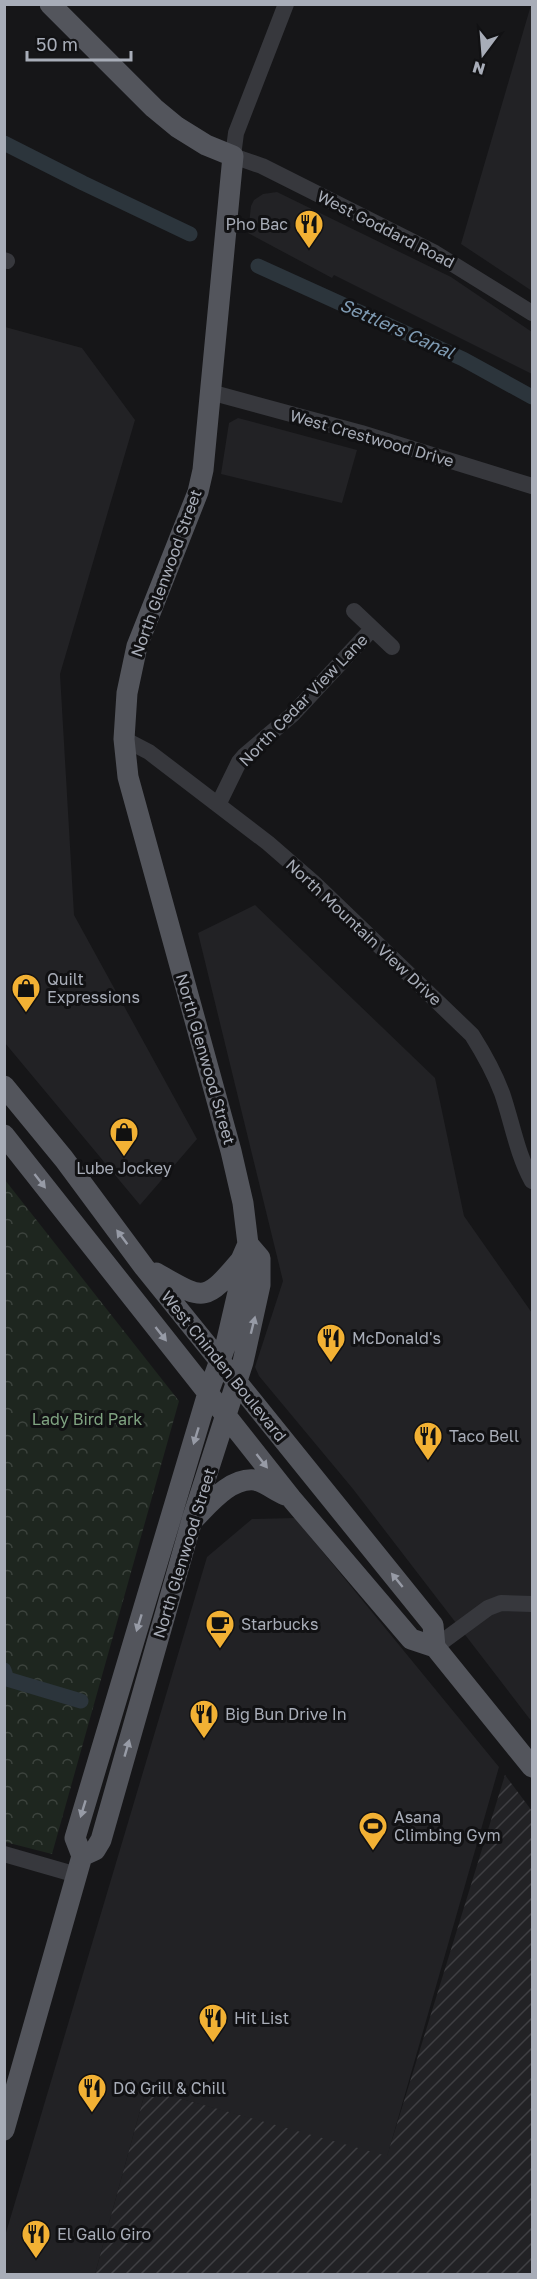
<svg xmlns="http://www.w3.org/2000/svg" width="537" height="2279" font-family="'Golos Text',sans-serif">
<defs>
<pattern id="industrial-furrows" width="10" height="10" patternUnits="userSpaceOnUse" patternTransform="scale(1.5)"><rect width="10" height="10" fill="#222225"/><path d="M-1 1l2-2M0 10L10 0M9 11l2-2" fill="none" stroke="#3f3f43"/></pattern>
<pattern id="forest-crowns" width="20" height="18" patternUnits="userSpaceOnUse" patternTransform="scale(1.5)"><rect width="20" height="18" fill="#1e261f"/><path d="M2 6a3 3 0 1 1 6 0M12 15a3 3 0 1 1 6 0" fill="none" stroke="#3c433d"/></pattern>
</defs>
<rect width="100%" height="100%" fill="#161618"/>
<!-- built -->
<path fill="#222225" d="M531,5H532V291L461,244Z
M277,192L451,277L532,332V374L334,275L332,278L248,233L251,206L254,200L263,194Z
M5,327L82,348L135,420L60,674L74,915L197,1139L140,1205L5,1043Z
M238,418L357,450L342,503L221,474L229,423Z
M255,905L435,1078L464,1216L532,1313V1722L353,1489L259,1376L255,1367L283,1281L198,933Z
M295,1518L499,1767L387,2157L146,2089L95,2274H5V2236L207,1557L252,1519Z"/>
<!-- industrial -->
<path fill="url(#industrial-furrows)" d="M505,1775L532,1811V2274H95L146,2089L387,2156Z"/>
<!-- forest -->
<path fill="url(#forest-crowns)" d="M5,1180L179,1401L52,1854L5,1842Z"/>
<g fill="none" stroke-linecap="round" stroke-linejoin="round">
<!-- canal -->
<path stroke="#2c353c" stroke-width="15" d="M4,143L83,183L190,234
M258,266L463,359L532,397
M4,1670L7,1679L81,1701"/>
<!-- minor -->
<path stroke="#37383d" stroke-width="16" d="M286,4L236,133L233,156L262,166L435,253L532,313
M4,260L7,261
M210,392L361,433L532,486
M354,611L392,647
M124,739L149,752L268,843L314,883L472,1035C484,1054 494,1072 502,1093C512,1122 517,1154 532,1181
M218,805L239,762L245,755L292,715L372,629
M435,1647L488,1608L501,1603L532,1604
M4,1854L77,1875"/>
<!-- major -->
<path stroke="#53555c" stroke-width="21" d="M4,1086L64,1159L144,1267L433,1625L435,1647
M4,1135L291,1498L411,1639L435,1647L532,1767
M156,1273C204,1300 204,1304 241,1260
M195,1518C210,1503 231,1477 255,1480C264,1482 276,1491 285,1495
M82,1856L95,1850L101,1840L192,1520L243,1362L260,1285V1258L248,1244
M4,2130L82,1856L75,1838L208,1393L226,1344L239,1288L241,1260L248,1244L243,1203L231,1151L128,777L124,739L127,693L137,646L198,492L203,470L233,156L206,145L177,127L154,108L50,4"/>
</g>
<!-- one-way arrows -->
<defs><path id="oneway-solid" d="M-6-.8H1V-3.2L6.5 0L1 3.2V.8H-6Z" transform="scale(1.5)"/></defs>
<g fill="#979ba6">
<use href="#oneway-solid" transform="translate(40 1181) rotate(52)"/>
<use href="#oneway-solid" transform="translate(122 1237) rotate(-127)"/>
<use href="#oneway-solid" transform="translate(253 1325) rotate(-76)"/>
<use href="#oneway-solid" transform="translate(161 1334) rotate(52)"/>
<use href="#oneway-solid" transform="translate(196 1436) rotate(107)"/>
<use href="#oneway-solid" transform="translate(262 1461) rotate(52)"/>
<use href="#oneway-solid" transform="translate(397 1580) rotate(-129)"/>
<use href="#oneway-solid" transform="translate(139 1623) rotate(107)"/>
<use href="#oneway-solid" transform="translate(127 1748) rotate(-74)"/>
<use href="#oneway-solid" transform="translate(83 1809) rotate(107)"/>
</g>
<!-- icons -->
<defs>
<g id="restaurant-pin" transform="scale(1.5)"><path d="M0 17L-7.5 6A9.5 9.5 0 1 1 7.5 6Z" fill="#f2b134" stroke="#111113"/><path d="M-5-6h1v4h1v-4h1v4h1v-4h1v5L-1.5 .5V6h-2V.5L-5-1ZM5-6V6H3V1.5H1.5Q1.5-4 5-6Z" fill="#111"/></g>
<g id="shop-pin" transform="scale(1.5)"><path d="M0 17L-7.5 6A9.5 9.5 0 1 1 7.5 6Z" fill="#f2b134" stroke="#111113"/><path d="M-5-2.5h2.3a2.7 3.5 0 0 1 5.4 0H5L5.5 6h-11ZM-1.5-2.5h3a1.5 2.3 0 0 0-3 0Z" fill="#111"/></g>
<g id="cafe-pin" transform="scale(1.5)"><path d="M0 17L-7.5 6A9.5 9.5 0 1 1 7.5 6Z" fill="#f2b134" stroke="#111113"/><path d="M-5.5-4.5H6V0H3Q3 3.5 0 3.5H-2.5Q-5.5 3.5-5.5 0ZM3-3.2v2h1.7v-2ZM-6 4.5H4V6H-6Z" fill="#111"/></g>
<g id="stadium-pin" transform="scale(1.5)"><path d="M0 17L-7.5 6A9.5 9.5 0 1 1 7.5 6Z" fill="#f2b134" stroke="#111113"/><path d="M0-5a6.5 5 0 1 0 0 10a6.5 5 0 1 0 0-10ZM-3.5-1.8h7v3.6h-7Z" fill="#111"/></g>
</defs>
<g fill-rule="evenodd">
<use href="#restaurant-pin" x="309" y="224"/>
<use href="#shop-pin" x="26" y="988"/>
<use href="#shop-pin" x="124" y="1132"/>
<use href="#restaurant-pin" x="331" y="1338"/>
<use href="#restaurant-pin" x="428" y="1436"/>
<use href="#cafe-pin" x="220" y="1624"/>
<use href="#restaurant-pin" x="204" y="1714"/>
<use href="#stadium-pin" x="373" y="1826"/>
<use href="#restaurant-pin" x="213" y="2018"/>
<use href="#restaurant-pin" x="92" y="2088"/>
<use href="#restaurant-pin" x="36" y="2234"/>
</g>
<g text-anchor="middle" stroke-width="6" stroke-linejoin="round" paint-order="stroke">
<!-- poi labels -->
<g font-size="16" fill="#a8adb8" stroke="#111113" text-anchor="start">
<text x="288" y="230" text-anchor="end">Pho Bac</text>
<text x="47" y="985">Quilt<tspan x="47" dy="18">Expressions</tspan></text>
<text x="124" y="1174" text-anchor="middle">Lube Jockey</text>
<text x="352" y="1344">McDonald's</text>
<text x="449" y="1442">Taco Bell</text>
<text x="241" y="1630">Starbucks</text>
<text x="225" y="1720">Big Bun Drive In</text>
<text x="394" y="1823">Asana<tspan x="394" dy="18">Climbing Gym</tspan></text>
<text x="234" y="2024">Hit List</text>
<text x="113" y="2094">DQ Grill &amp; Chill</text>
<text x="57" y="2240">El Gallo Giro</text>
</g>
<!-- street labels -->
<g font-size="16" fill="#a8adb8" stroke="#111113">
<text transform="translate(386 229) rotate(27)" y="6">West Goddard Road</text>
<text transform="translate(372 438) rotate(16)" y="6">West Crestwood Drive</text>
<text transform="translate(166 573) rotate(-70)" y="6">North Glenwood Street</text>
<text transform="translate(303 700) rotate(-46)" y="6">North Cedar View Lane</text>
<text transform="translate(364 932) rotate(43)" y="6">North Mountain View Drive</text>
<text transform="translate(206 1059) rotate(74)" y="6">North Glenwood Street</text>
<text transform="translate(224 1366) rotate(51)" y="6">West Chinden Boulevard</text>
<text transform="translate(184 1553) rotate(-73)" y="6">North Glenwood Street</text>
</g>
<!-- park labels -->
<g font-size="16" fill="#7fa381" stroke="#111113">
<text x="87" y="1425">Lady Bird Park</text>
</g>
<!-- water labels -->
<g font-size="18" font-style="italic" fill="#7f9bb3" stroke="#111113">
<text transform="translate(397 329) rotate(24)" y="6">Settlers Canal</text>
</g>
</g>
<!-- border -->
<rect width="537" height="2279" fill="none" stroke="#a8adb8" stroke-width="12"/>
<!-- north arrow -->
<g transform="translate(483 54) rotate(196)" stroke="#111113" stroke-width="4.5" paint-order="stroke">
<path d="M0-4.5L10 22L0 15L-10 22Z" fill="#a8adb8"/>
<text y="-9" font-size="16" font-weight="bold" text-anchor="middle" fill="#a8adb8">N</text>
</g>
<!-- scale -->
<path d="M27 51v9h104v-9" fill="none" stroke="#a8adb8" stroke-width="3"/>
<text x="36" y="51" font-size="18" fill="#a8adb8" stroke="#111113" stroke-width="4.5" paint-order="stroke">50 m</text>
</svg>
